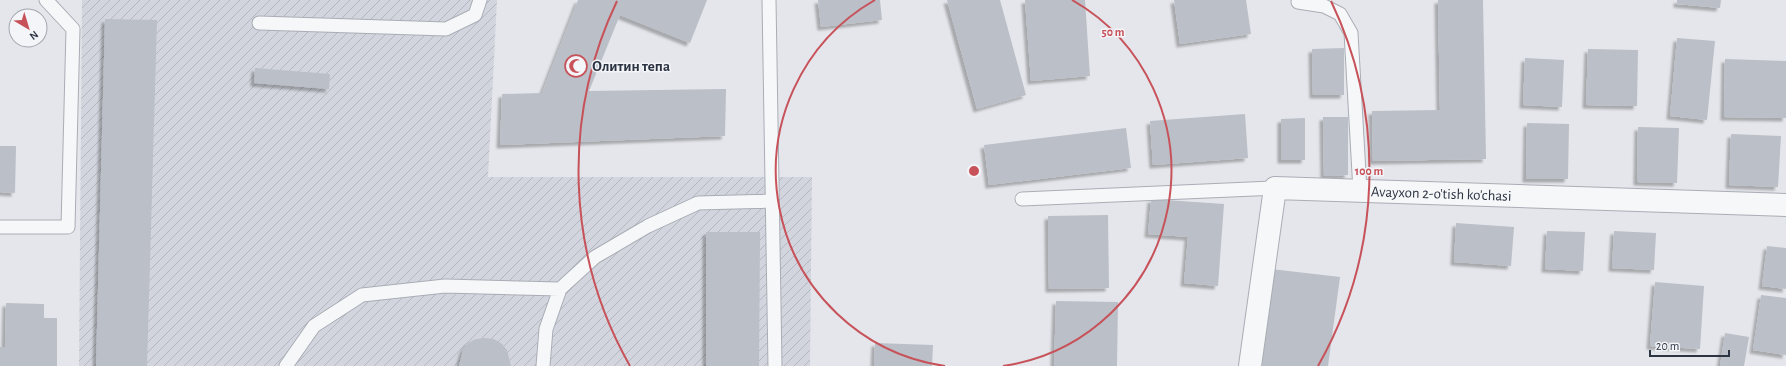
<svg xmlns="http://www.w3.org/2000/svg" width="1786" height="366" font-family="'Alegreya Sans',sans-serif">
<defs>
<pattern id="industrial-furrows" width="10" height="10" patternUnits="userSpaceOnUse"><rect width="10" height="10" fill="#d2d5dd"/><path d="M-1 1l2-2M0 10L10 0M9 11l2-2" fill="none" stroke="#b4b7bf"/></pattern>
<filter id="shadow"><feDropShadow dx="-3.5" dy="3.5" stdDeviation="1" flood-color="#0004"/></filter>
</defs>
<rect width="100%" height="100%" fill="#e4e6eb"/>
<!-- industrial -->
<path fill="url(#industrial-furrows)" d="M82,0H497L488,177H812L810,366H79Z"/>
<!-- building -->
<path fill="#bbbfc7" filter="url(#shadow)" d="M578,0H707L690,43L620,15L589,91L726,89L725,136L500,145L502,94L542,93Z
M818,0H880L882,20L821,27Z
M947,0H1000L1026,95L977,109Z
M1025,0H1085L1090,76L1031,81Z
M1174,0H1246L1251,34L1180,44Z
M1438,0H1483L1486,159L1373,161L1372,111L1440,110Z
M1677,0H1721L1720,8L1677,4Z
M105,19L157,20L147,366H96Z
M1677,38L1715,41L1707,120L1670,116Z
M1344,48V95H1313L1312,49Z
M1588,49L1638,50L1637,106L1586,105Z
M1525,58L1564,60L1562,107L1523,105Z
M1725,59L1786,61V118L1724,117Z
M255,68L330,74L329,89L254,83Z
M1245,114L1248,158L1153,165L1150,121Z
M1323,117H1348V175L1324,176Z
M1305,118V160H1281V119Z
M1527,123L1569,124L1568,179H1526Z
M1638,127L1679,128L1677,183L1637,182Z
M1126,128L1131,168L989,185L984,145Z
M1731,134L1781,136L1778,187L1729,185Z
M0,146H16L15,193L0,192Z
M1151,199L1224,204L1218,286L1184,283L1188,237L1148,234Z
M1108,215L1109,288L1049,289L1048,216Z
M1456,223L1514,227L1511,266L1454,262Z
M1547,231L1585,232L1583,271L1545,269Z
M1614,231L1656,233L1654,270L1612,268Z
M706,232H760L759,366H706Z
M1767,246L1786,248V289L1762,286Z
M1271,269L1340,277L1328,366H1258Z
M1655,282L1704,286L1700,349L1650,346Z
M1761,295L1786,298V355L1753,350Z
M1056,301L1118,302L1117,366H1054Z
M6,303L44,304V318H57V366H0V347H5Z
M1725,333L1749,337L1744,366H1720Z
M485,338L494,339L502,344L507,350L511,366H459L463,350L468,343L476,339Z
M875,343L933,345L932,366H874Z"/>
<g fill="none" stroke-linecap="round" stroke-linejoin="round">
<!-- service casing -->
<g stroke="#a9adb5" stroke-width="15">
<path id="service" d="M769,0L775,366
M1298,2L1324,6L1340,14L1351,33L1360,191
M259,23L446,29L475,15L480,0
M1022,199L1275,188
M0,227H68L73,29L46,0
M286,366L314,326L362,295L445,286L560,289
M543,366L546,329L560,289L595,257L648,226L698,203L772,201"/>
</g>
<!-- minor casing -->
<g stroke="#a9adb5" stroke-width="24">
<g id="minor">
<path id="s1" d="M1250,366L1275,188L1786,205"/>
</g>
</g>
<!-- service -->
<use href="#service" stroke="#f6f7f9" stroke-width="13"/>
<!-- minor -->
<use href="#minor" stroke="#f6f7f9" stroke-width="22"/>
</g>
<!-- distance rings -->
<g fill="none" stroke="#c7525a" stroke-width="2">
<path d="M945 366A197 197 0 0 1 875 0M1072 0A197 197 0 0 1 1003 366"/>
<path d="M630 366A395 395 0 0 1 617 1M1331 1A395 395 0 0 1 1318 366"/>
</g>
<!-- icons -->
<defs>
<g id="mosque-ring" transform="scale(1.15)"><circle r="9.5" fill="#f3f5f8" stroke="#c7525a" stroke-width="1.5"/><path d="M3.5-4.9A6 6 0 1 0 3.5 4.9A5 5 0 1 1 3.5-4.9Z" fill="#c7525a"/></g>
</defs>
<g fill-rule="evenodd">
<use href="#mosque-ring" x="576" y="66"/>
</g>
<g text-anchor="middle" stroke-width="3" stroke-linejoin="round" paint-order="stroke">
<!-- poi labels -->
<g font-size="15" font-weight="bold" fill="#2c3342" stroke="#f3f5f8" text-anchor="start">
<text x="592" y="71">Олитин тепа</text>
</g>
<!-- street labels -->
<g font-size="15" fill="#2c3342" stroke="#f3f5f8">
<text dy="5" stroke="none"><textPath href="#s1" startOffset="346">Avayxon 2-o'tish ko'chasi</textPath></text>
</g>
</g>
<circle cx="974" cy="171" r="6" fill="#c7525a" stroke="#f3f5f8" stroke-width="2"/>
<g font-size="12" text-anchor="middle" font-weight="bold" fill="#c7525a" stroke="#f3f5f8" stroke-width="3" stroke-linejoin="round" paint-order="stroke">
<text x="1113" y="36">50 m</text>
<text x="1369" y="175">100 m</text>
</g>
<!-- north arrow -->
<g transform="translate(28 28) rotate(142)"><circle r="19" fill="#f3f5f8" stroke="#a3a7af"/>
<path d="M0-3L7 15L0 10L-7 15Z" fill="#c7525a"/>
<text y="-6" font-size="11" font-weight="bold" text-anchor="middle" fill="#2c3342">N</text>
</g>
<!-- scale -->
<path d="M1650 350v6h79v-6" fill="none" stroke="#2c3342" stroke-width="2"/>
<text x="1656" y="350" font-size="12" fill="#2c3342" stroke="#f3f5f8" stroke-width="3" paint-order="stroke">20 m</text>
</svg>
